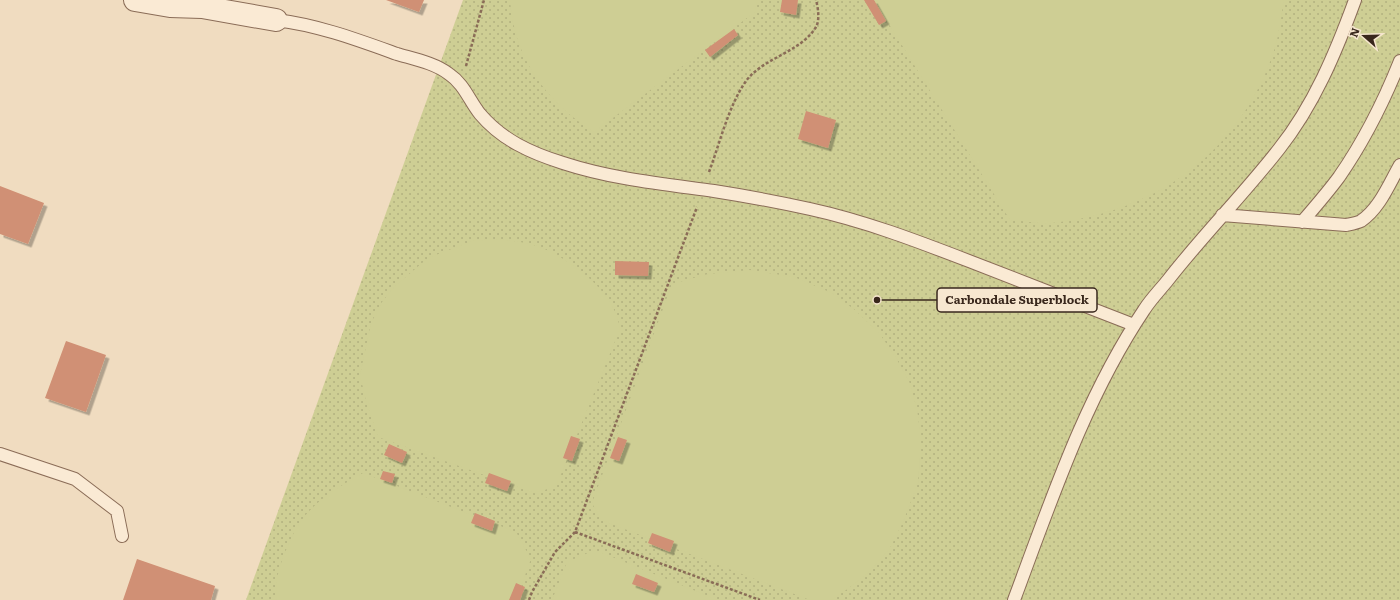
<svg xmlns="http://www.w3.org/2000/svg" width="1400" height="600" font-family="Literata,serif">
<defs>
<pattern id="grass-dots" width="8" height="8" patternUnits="userSpaceOnUse"><rect width="8" height="8" fill="#cece94"/><path d="M2 2h.1M6 6h.1" fill="none" stroke="#b2b17f" stroke-width="1.8" stroke-linecap="round"/></pattern>
<filter id="shadow"><feDropShadow dx="3.5" dy="3.5" stdDeviation="0" flood-color="#0004"/></filter>
</defs>
<rect width="100%" height="100%" fill="#f0dcc0"/>
<!-- grass -->
<path fill="url(#grass-dots)" d="M463,0H1400V600H246Z"/>
<!-- garden -->
<path fill="#cece94" d="M510,0H757L755,12L594,132C546,102 514,58 510,0Z
M874,0H1284C1281,17 1279,35 1274,51C1240,152 1157,212 1052,223C1039,224 1024,221 1010,220Z
M494,239C509,240 523,242 537,246C565,256 605,285 616,314C618,319 619,324 620,329L557,484L537,494L378,437L366,401L360,375L371,323L382,302L394,287L428,258L472,241Z
M750,270L794,277L832,293L855,310L879,333L895,356L909,381L917,409L920,431V458L918,483L903,522L890,548L870,571L849,588L831,600H810L601,520L592,503L672,284L708,274Z
M363,473L516,532L531,559L516,600H277C277,593 276,585 277,579C280,562 293,530 304,517C319,498 342,485 363,473Z
M595,550L718,600H552L567,562Z"/>
<!-- building -->
<path fill="#d09074" filter="url(#shadow)" d="M386,0H424L419,12Z
M782,0H798L796,15L780,12Z
M864,0H874L886,21L879,25Z
M734,29L738,35L710,57L705,50Z
M806,111L836,120L828,148L798,139Z
M0,186L44,203L28,244L0,234Z
M615,261L649,262L648,276L615,275Z
M66,341L106,355L86,412L45,398Z
M571,436L580,439L572,461L563,458Z
M618,437L627,440L619,461L610,458Z
M389,444L407,452L402,463L384,455Z
M383,471L395,474L392,483L380,479Z
M489,473L511,481L507,491L485,483Z
M475,513L495,521L492,531L471,523Z
M652,533L674,541L670,552L648,543Z
M137,559L215,586L211,600H123Z
M636,574L658,583L654,592L632,584Z
M516,583L525,587L520,600H509Z"/>
<g fill="none" stroke-linecap="round" stroke-linejoin="round">
<!-- lane casing -->
<g stroke="#8a6c57" stroke-width="14">
<path id="lane" d="M276,20C318,25 358,40 397,54C414,59 435,63 449,74C464,84 469,100 480,114C502,140 531,153 563,163C612,179 663,184 714,191C746,196 778,202 810,209C865,221 917,241 969,261C1024,282 1079,304 1134,325
M1222,215L1346,225C1351,224 1357,223 1361,221C1380,208 1389,184 1400,165
M1302,222C1315,207 1328,192 1339,177C1364,141 1384,101 1400,61
M0,454L75,479L117,511L122,536
M1014,600C1051,501 1085,398 1144,310C1151,299 1160,290 1168,280C1203,235 1244,194 1279,149C1314,105 1336,52 1355,0"/>
</g>
<!-- street casing -->
<g stroke="#8a6c57" stroke-width="24">
<path id="street" d="M135,0L170,6L202,7L276,20"/>
</g>
<!-- path -->
<path stroke="#8a6c57" stroke-width="2.5" stroke-dasharray="3 2" stroke-linecap="butt" d="M466,66L484,0
M709,172C720,143 728,107 746,81C764,57 800,53 816,27C820,20 818,7 816,0
M575,532L760,600
M529,600L532,592L555,552L575,532L697,207"/>
<!-- lane -->
<use href="#lane" stroke="#faead4" stroke-width="12"/>
<!-- street -->
<use href="#street" stroke="#faead4" stroke-width="22"/>
</g>
<!-- callouts -->
<path fill="none" stroke="#39271c" stroke-width="1.5" d="M877 300L937 300"/>
<circle fill="#39271c" stroke="#f7e7d0" stroke-width="1.5" cx="877" cy="300" r="4"/>
<rect fill="#f7e7d0" stroke="#39271c" stroke-width="1.5" x="937" y="288" width="160" height="24" rx="4"/>
<g font-size="12" text-anchor="middle" font-weight="bold" fill="#39271c">
<text x="1017" y="304">Carbondale Superblock</text>
</g>
<!-- north arrow -->
<g transform="translate(1364 36) rotate(290)" stroke="#f7e7d0" stroke-width="3" paint-order="stroke">
<path d="M0-3L7 15L0 10L-7 15Z" fill="#39271c"/>
<text y="-6" font-size="11" font-weight="bold" text-anchor="middle" fill="#39271c">N</text>
</g>
</svg>
